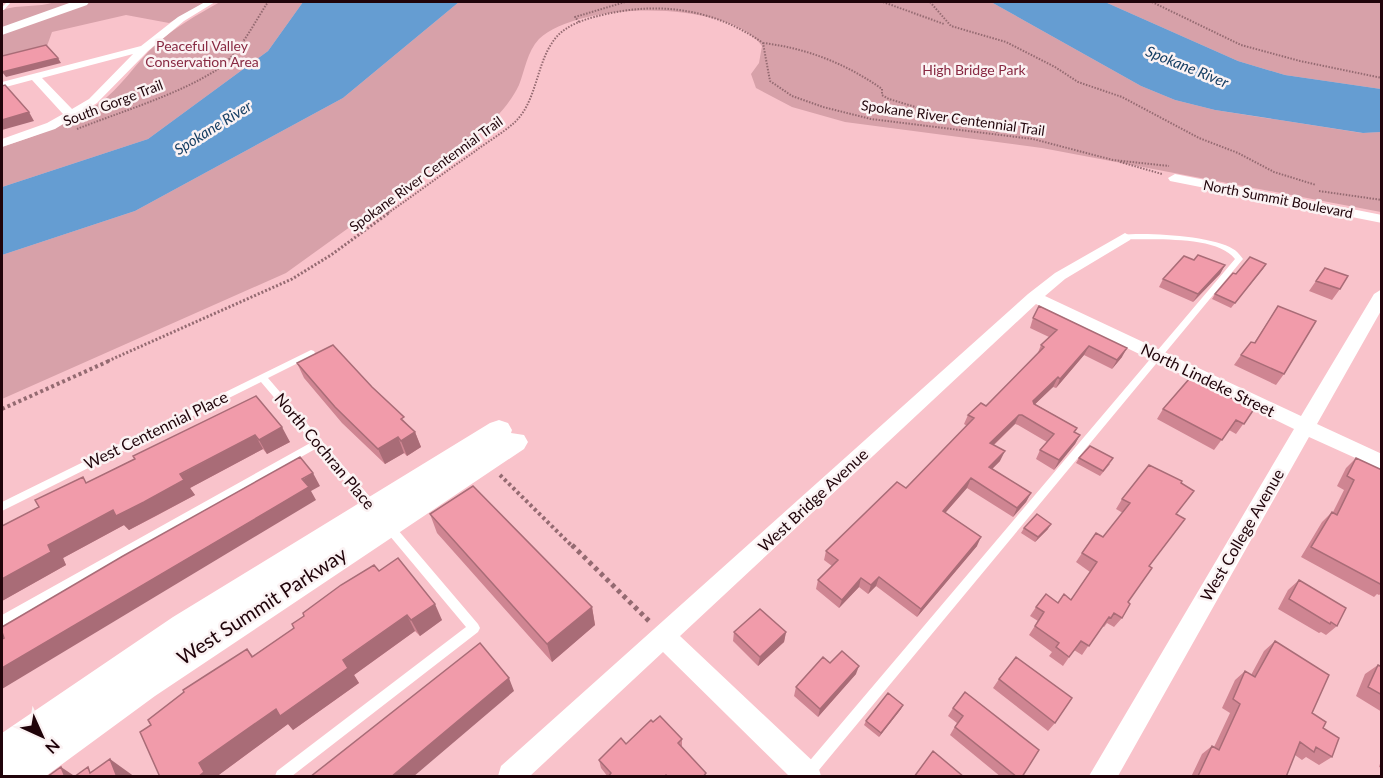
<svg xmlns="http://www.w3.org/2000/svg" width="1383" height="778" font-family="Lato,sans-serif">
<rect width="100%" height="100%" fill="#f9c3cb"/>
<!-- green -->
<path fill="#d7a1a9" d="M55,2H78L2,29V10C19,4 38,8 55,2Z
M92,2H206L169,23L126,15L52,32L47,46L2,57V33Z
M220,2H303L268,51L148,139L2,187V147C35,136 69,125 98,104C121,88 135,64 155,45C175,27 197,15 220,2Z
M459,2H991L1141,86L1175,100L1215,110L1362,133L1381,132V212L1042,148L845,122L792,107L756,88L751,74L759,63L762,46C729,0 582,0 539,39C527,52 525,70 519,85C510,104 494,120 479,134L286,273L2,399V255L135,211L343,98Z
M1105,2H1381V89L1285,75L1238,61Z"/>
<!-- water -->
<path fill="#659dd2" d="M303,2H459L343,98L135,211L2,255V187L148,139L268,51Z
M991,2H1105L1238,61L1285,75L1381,89V132L1363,133L1215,110L1175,100L1141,86Z"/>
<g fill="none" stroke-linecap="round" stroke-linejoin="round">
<!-- path-far3 -->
<path stroke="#946a71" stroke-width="2" stroke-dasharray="1.5 1.5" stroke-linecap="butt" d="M883,2L944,24
M930,2L951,26L1006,42L1055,67L1078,82L1122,97L1199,138L1238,153L1274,172L1316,185
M1152,2L1241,45L1300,61L1382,78
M579,22L575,17L625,2
M763,43C806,48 847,64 882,89V95L889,99L998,132
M77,129C120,112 180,94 218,69C239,54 254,23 268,2
M1120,162L1162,174
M1319,191L1382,200
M388,213C417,193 445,172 474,152C487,142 503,133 515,122C537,101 536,64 554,40C565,25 585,19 602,15C660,1 714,9 763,43L770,81L792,96L823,107L871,119L1033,139L1113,160L1169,166"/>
<!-- path-far2 -->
<path stroke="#946a71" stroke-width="3" stroke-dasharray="2 2" stroke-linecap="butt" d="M108,361L292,279L331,255L390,212"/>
<!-- path-far1 -->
<path stroke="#946a71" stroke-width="4" stroke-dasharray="3 3" stroke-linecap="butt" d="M2,409L111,360
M500,475L573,547"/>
<!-- path -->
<path stroke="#946a71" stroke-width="5" stroke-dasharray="4 4" stroke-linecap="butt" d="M572,545L651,623"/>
<!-- lane -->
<path fill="#fff" fill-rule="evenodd" d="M7,2H11L4,10H2V7Z
M1122,235C1146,232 1213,236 1233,249C1237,251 1240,255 1243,259L814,776H799L801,771L1235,259C1217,235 1153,240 1125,239L1121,237Z
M311,350L314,351L315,353L314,355L268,378L376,504L377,507L376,510L372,511L368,510L317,448L2,626V615L312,442L261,382L2,511V502Z
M388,522L392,523L478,624L480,628L478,632L292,776H275L277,771L466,627L384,529L383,526L384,523Z"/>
<!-- street -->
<path fill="#fff" fill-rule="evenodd" d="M205,2H215L184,21L148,51L97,103L55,129L2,147V139L47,123L63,114L32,80L2,88V82L141,46L178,17ZM133,54L89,99L72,109L42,78Z
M1175,174L1382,215V223L1170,181L1168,178Z
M1125,233L1132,237L1130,240L1065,279L1045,296L1301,416L1374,294L1382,289V309L1317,424L1382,454V470L1309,437L1118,776H1089L1294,429L1036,304L680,636L818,766L821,776H789L663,652L530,776H498L501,766L1028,294L1055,273Z"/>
<!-- secondary -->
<path fill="#fff" fill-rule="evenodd" d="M72,2H89L87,5L2,35V27Z
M499,420L508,423L512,430L511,433L524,435L528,442L524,449L155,696L46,776H2V733L173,617L490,423Z"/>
</g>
<!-- wall -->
<path fill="#cf8592" d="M1194,260L1225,265L1220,274L1193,302L1159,287L1163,279Z
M1266,264L1231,308L1212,299L1215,294L1236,274Z
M1325,268L1340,289L1332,300L1309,291Z
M1278,306L1284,374L1276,385L1234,365L1241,355L1254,343Z
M1033,318L1122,357L1112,369L1084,355L1056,388L1053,387L1035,404L1077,428L1075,432L1080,435L1075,444L1054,470L1036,459L1040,450L1047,442L1018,425L1015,424L994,445L1000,461L992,469L1031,493L1026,502L1013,517L967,488L945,513L977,546L917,617L876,586L868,594L859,587L839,608L816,589L818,580L832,566L824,560L826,551L906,488L967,426L964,424L968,415L986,406L1037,355L1041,345L1049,337L1030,328Z
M297,363L372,387L415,432L421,447L407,456L404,453L385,464L342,423L304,378Z
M256,396L290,442L267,454L263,449L190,488L195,495L156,516L129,530L124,525L63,558L66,565L2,601V526Z
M1163,409H1254L1236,434L1229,430L1214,450L1157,419Z
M1079,458L1110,464L1100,476L1076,463Z
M1356,458L1382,470V593L1379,595L1377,594L1374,597L1301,557L1322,522L1332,512H1333L1344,490L1337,486L1346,468Z
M1181,483L1176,514L1128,602L1122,618L1114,627L1107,623L1104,627L1102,626L1082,655L1074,650L1063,666L1049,656L1052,652L1029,635L1038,621L1030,616L1036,607L1071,600L1090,572L1076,562L1082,553L1103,537L1123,513L1116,509L1122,499Z
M430,514L592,607L595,625L552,662L437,533Z
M1024,528L1048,529L1035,542L1021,533Z
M379,571L442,620L420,636L415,631L354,675L359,683L293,730L288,724L216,777H160L151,725L247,649L253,656Z
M1299,580L1337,626L1326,635L1321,632L1319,633L1278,609L1288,590Z
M734,632H786L784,642L758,666L733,641Z
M1275,641L1312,713L1323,728L1332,757L1319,765L1306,757L1302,760L1295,755L1286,777H1191L1202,754L1212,746L1214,747L1230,713L1222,708L1235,680L1245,671L1251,675L1264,651Z
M1378,665L1382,667V712L1356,696L1365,674Z
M856,674L818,717L794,696L796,687Z
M999,679L1055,723L1048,731L993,688Z
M965,692L1022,777H1001L950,735L957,723L948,716L953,708Z
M901,709L879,737L864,725L866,721Z
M653,722L682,739V747L706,777H608L601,768L599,760L626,744Z
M1382,757V768L1379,767Z"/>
<!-- shaded-wall -->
<path fill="#a96c77" d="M58,58L61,63L6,77L2,72Z
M29,112L34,121L2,130V120Z
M1266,264L1263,269L1231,308L1235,303Z
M1225,265L1220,274L1193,302L1198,294Z
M1089,346L1084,355L1056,388L1060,379Z
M1127,348L1122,357L1112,369L1117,360Z
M1058,377L1053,387L1029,410L1033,401Z
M1019,415L1015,424L986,452L990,443Z
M282,427L290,442L267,454L259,440Z
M415,432L421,447L407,456L401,441Z
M255,435L263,449L190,488L195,495L129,530L124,525L63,558L66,565L2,601V579L48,545Z
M1080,435L1075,444L1054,470L1059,460Z
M398,437L404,453L385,464L378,449Z
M1005,451L1000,461L985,476L989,467Z
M313,473L320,486L311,491L316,500L2,689V668Z
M971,478L967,488L939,520L943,511Z
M1031,493L1026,502L1013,517L1017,508Z
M1051,524L1048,529L1035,542L1038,537Z
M981,537L977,546L917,617L921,609Z
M879,577L876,586L868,594L871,585Z
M861,578L859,587L839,608L842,600Z
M435,604L442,620L420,636L411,620Z
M592,607L595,625L552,662L547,644Z
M407,615L415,631L354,675L359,683L293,730L288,724L216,777H198L199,763Z
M786,632L784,642L758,666L760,657Z
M859,666L856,674L818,717L820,709Z
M509,678L514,691L413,777H391Z
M903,705L901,709L879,737L881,733Z
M110,759L135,777H117Z
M61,767L76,777H65Z"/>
<!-- building -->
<path fill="#f19baa" stroke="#a96c77" stroke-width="1.5" d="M46,45L58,58L2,72V56Z
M5,85L29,112L2,120V86Z
M1198,255L1225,265L1198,294L1163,279L1184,256L1194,260Z
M1250,257L1266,264L1235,303L1215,294L1233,273L1236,274Z
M1325,268L1348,276L1340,289L1316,281Z
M1039,306L1127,348L1117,360L1089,346L1060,379L1058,377L1033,401L1034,404L1077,428L1074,432L1080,435L1059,460L1040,450L1054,434L1022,415H1019L990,443L1005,451L989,467L1031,493L1017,508L971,478L943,511L981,537L921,609L879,577L871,585L861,578L842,600L818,580L838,560L826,551L897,482L906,488L974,418L968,415L981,403L986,406L1044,347L1041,345L1057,330L1033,318Z
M1278,306L1316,321L1284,374L1241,355L1251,342L1255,343Z
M333,345L372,387L404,417L401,419L415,432L401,441L398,437L378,449L335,407L297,363Z
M1190,378L1254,409L1244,424L1236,420L1222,440L1163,409Z
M256,396L282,427L259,440L255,435L180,474L184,480L144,502L116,516L113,510L48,545L51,552L2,579V526L39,507L35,500L83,477L86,483L135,459L133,456Z
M1090,446L1113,458L1103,471L1079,458Z
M300,457L313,473L302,479L309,487L2,668V639L4,638L2,632V627L123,556Z
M1356,458L1382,470V585L1311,547L1332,512L1337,515L1354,480L1347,476Z
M1149,465L1182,481L1181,483L1194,491L1176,514L1185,519L1149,566L1152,568L1128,602L1130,604L1122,618L1114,613L1111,618L1109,617L1089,646L1081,641L1069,657L1056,647L1059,643L1035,626L1044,612L1036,607L1046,594L1058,603L1064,594L1071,600L1097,562L1082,553L1096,533L1103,537L1130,503L1122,499Z
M473,486L592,607L547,644L430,514Z
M1037,514L1051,524L1038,537L1024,528Z
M398,558L435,604L411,620L407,615L343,660L348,668L280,716L276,709L199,763L204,772L198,777H160L140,732L151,725L148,720L184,692L183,690L208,674L247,649L252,657L294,628L292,624L304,616L303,613L341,585L374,565L379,571Z
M1299,580L1346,608L1337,626L1331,622L1330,624L1289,599Z
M760,609L786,632L760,657L734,632Z
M1275,641L1329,675L1312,713L1326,722L1323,728L1339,738L1332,757L1316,747L1314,752L1300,742L1286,777H1199L1198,776L1212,746L1219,750L1240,704L1233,699L1245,671L1255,677Z
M480,643L509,678L391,777H310Z
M842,651L859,666L820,709L796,687L823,657L830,663Z
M1016,657L1072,698L1055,723L999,679Z
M1378,665L1382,667V695L1368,687Z
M965,692L1039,750L1022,777H1017L955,727L963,716L953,708Z
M888,693L903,705L881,733L866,721Z
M660,716L682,739L678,743L706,773L703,777H668L666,775L664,777H608L611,773L599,760L621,738L626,744L651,720L653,722Z
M933,751L964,777H914Z
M110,759L117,777H74L88,767L90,773Z
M61,767L65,777H47Z"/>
<g text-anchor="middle" stroke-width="5" stroke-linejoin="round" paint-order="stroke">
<!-- far-park labels -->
<g font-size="14" fill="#882942" stroke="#fbf2f3">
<text x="202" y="51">Peaceful Valley<tspan x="202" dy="16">Conservation Area</tspan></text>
<text x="974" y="75">High Bridge Park</text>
</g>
<!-- far-street labels -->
<g font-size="14" fill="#20040a" stroke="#fbf2f3">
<text transform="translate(113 103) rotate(-21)" y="5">South Gorge Trail</text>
<text transform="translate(953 118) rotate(8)" y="5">Spokane River Centennial Trail</text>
<text transform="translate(426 174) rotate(-36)" y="5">Spokane River Centennial Trail</text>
<text transform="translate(1278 199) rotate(11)" y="5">North Summit Boulevard</text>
</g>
<!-- far-water labels -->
<g font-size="15" font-style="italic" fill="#163f64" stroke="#fbf2f3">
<text transform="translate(1187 67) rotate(22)" y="5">Spokane River</text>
<text transform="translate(213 128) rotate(-32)" y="5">Spokane River</text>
</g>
<!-- street labels -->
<g font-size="16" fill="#20040a" stroke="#fbf2f3">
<text transform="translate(1208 380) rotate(26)" y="6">North Lindeke Street</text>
<text transform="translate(156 430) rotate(-26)" y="6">West Centennial Place</text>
<text transform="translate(325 451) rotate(50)" y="6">North Cochran Place</text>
<text transform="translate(813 500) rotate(-43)" y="6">West Bridge Avenue</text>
<text transform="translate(1242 535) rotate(-60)" y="6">West College Avenue</text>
</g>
<!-- near-street labels -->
<g font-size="20" fill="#20040a" stroke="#fbf2f3">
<text transform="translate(262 606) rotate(-33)" y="7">West Summit Parkway</text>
</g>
</g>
<!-- border -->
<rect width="1383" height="778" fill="none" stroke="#20040a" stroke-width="6"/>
<!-- north arrow -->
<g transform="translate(42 736) rotate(135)" stroke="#fbf2f3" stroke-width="4.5" paint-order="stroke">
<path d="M0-4.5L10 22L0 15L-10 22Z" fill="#20040a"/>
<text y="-9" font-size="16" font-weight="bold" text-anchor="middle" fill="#20040a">N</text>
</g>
</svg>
